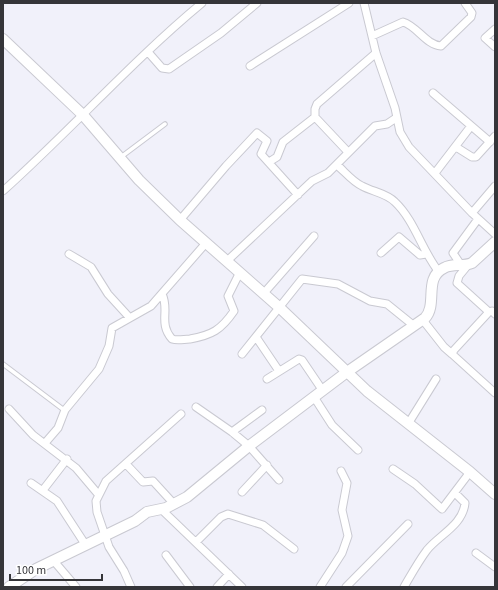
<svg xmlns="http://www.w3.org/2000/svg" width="498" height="590" font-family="'Source Sans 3',sans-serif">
<rect width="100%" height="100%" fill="#f1f1fa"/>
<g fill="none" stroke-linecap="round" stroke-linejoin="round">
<!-- lane casing -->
<g stroke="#c9c9d1" stroke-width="5.5">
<path id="lane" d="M121,157L165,124
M3,364L64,410"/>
</g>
<!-- street casing -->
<g stroke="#c9c9d1" stroke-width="9">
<path id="street" d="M364,3L376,53L395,108L400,132L409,147L472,213L495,234
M495,29L485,38L495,47
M372,36L403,22C417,26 426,45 441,46L471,17L472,13L465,3
M148,52L162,68L169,69L221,33L257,3
M250,66L349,3
M433,93L490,142
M456,147L472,157H476L495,136
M348,152L315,117V109L317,104L376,53
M269,162L277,157L283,142L315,117
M337,165C345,172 353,182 362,186C373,192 386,193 395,202C415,221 422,251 439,272
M435,173L471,126
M3,191C71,130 132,61 202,3
M472,213L495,186
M180,220L226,166L257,133L267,141L261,154L298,195
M381,253L399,237L420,255L426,254
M69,254L91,267L108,294L129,317
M227,261L312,181L328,173L375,126L387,124L396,118
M461,265L453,253L478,219
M468,265L459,276L457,283L489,312
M264,293L314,236
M162,294C170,310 158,323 172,339C178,341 184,339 190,339C212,335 221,330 234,311L228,296L240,272
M495,314L492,311L489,312L454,350L452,354L495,393
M422,319L444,347L452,354
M256,337L279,371
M242,354L302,279L338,284L370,301L387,304L413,325
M267,379L299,359L302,360L323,391
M314,397L332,425L358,450
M196,407L232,432L249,446L279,480
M9,409L33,435L76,468L98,494
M408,424L436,379
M232,432L262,410
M45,443L58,428L65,410L99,369L109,346L112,328L151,306L206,243
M126,464L143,482L153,481L174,504
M393,469L415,484L442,509L470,472
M31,483L57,501L85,544
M43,490L67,459
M242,492L267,465
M161,509L242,587
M196,542L221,517L228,514L263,525L294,549
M476,553L495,567
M166,555L190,587
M53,560L76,587
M131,587L124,571L109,547L97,512L96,501L106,481L181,414
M217,587L229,574
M320,587L342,553L348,536L342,510L347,483L341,471
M346,587L408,524
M404,587C411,575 418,562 427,550C439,535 463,525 465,503L455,493"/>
</g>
<!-- secondary casing -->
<g stroke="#c9c9d1" stroke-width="12">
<path id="secondary" d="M3,39L83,115L139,180L180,220L280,308L367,391L470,472L495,494
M9,587L36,569L135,521L147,512L166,508L187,497L249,446L347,372L425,318C438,304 423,278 444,268C453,263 463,267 472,263L495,242"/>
</g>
<!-- lane -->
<use href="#lane" stroke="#fff" stroke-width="3.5"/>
<!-- street -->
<use href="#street" stroke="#fff" stroke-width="7"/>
<!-- secondary -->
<use href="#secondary" stroke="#fff" stroke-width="10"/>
</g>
<!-- border -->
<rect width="498" height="590" fill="none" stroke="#353539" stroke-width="8"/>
<!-- scale -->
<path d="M10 574v6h92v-6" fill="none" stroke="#353539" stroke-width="2"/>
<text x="16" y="574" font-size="12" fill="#353539" stroke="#ffffff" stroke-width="3" paint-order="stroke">100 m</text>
</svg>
